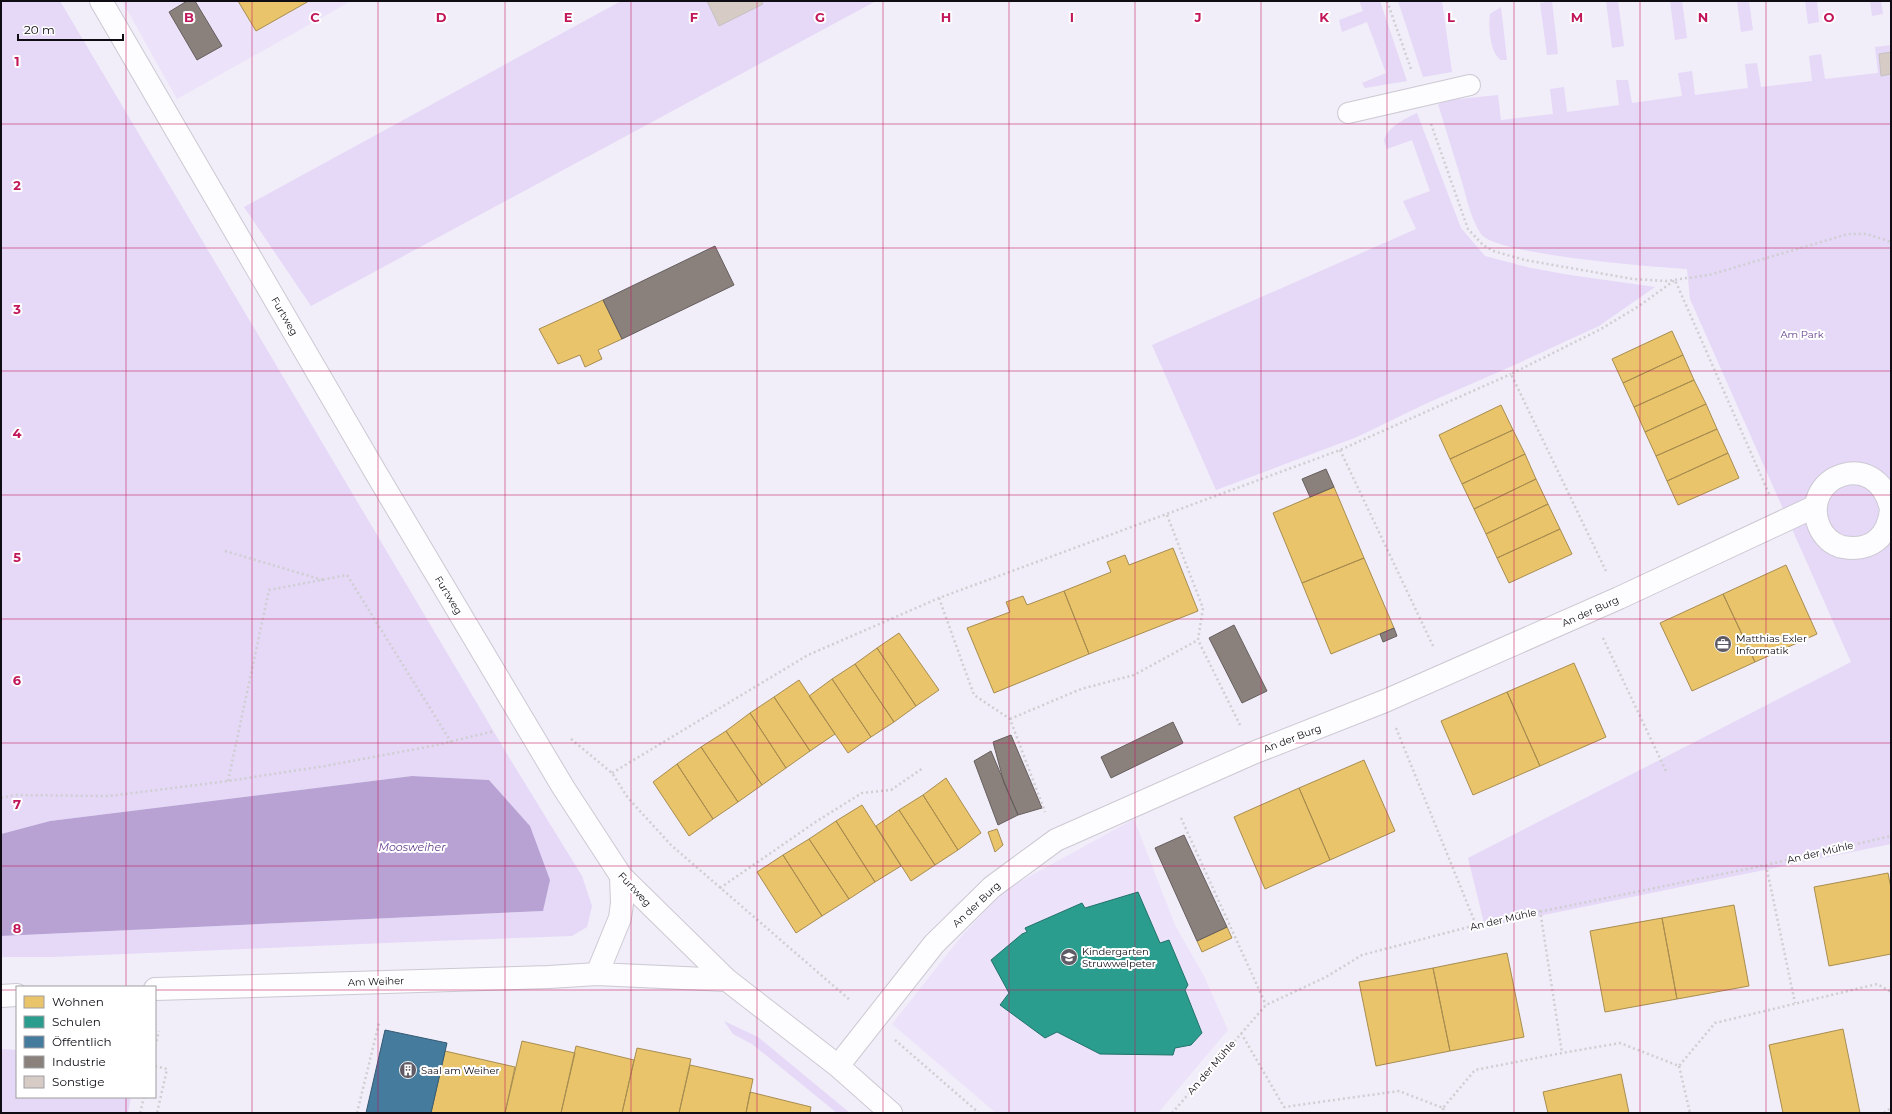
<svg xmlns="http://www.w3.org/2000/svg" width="1892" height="1114" font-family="Montserrat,sans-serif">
<rect width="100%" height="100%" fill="#f1edf9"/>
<!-- built -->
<path fill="#ece3fa" d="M122,1H351L177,99Z
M1134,819L1175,925L1204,976L1228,1030L1158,1113H996L892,1024L960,938L1003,891Z"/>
<!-- green -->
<path fill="#e5d9f7" d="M1,1H60L510,759L582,876L592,906L587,927L572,936L409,942L52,957H1V936L543,911L530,826L489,780L412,776L50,821L1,834Z
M621,1H876L311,306L244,207Z
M1359,1H1380L1407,81L1365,88L1362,83L1386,73L1367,22L1342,32L1339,20L1363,11Z
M1398,1H1442L1452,72L1423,77Z
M1552,1L1558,54L1547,55L1540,3Z
M1606,1H1618L1624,46L1612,48Z
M1670,1H1682L1687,38L1675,40Z
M1737,1H1749L1753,30L1741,32Z
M1805,1H1817L1819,22L1808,24Z
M1870,1H1881L1883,14L1872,16Z
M1501,7L1507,60H1501C1490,53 1488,26 1490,14Z
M1891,45V844L1485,927L1468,858L1851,662L1690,299L1687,269C1655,267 1496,255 1481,234C1471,219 1467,200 1462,182C1454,156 1446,130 1438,104L1450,100L1498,95L1501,120L1553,114L1550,89L1564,87L1567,112L1619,105L1616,80H1628L1632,103L1682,96L1678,73L1692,71L1695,95L1748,88L1745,64L1757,63L1761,87L1812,81L1809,56L1821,54L1825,79L1878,73L1875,47Z
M1417,113L1461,228L1485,256L1531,268L1570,275L1655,287L1599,326L1510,367L1425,404L1357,437L1216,490L1152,345L1416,229L1403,201L1430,191L1412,140L1387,149L1384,141C1386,128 1406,118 1417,113Z
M724,1021L758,1037L850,1113H837L752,1044L733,1034Z
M1,1049L17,1050V1097H131L128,1113H1Z"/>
<!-- water -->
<path fill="#b8a2d4" d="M412,776L489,780L530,826L550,880L543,911L1,936V834L50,821Z"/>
<!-- homes -->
<path fill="#e9c46a" stroke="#a88d50" d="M238,1H309L256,31Z
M603,300L622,339L598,350L602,359L585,367L580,355L558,364L539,329Z
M1672,331L1683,355L1623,383L1612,359Z
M1683,355L1694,380L1634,407L1623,383Z
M1694,380L1706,404L1645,432L1634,407Z
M1706,404L1717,429L1656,456L1645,432Z
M1501,405L1513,430L1450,459L1439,435Z
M1717,429L1728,453L1667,481L1656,456Z
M1513,430L1525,454L1462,484L1450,459Z
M1728,453L1739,478L1678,505L1667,481Z
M1525,454L1536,479L1474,509L1462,484Z
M1536,479L1548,504L1486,534L1474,509Z
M1334,487L1364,558L1302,583L1273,513Z
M1548,504L1560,529L1497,558L1486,534Z
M1560,529L1572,554L1509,583L1497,558Z
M1173,548L1198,611L1089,654L1064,591L1111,572L1107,562L1125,555L1129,565Z
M1364,558L1394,628L1331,654L1302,583Z
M1786,565L1817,634L1755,662L1723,594Z
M1064,591L1089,654L994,693L967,628L1010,612L1006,602L1023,596L1027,605Z
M1723,594L1755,662L1692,691L1660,623Z
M899,633L939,690L916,706L877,648Z
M877,648L916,706L894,722L855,664Z
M1574,663L1606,737L1540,766L1507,692Z
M855,664L894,722L871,737L832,679Z
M832,679L871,737L848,753L809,696Z
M799,680L835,734L810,751L774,697Z
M1507,692L1540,766L1473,795L1441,721Z
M774,697L810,751L786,768L750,713Z
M750,713L786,768L762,785L726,731Z
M726,731L762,785L738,802L701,747Z
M701,747L738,802L713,819L677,764Z
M1364,760L1395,831L1330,860L1299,788Z
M677,764L713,819L689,836L653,782Z
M946,778L981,833L958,850L923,795Z
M1299,788L1330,860L1265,889L1234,817Z
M923,795L958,850L935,865L899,810Z
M862,805L901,866L875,882L836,821Z
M899,810L935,865L911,881L876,826Z
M836,821L875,882L849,899L809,839Z
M997,829L1003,845L995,852L988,832Z
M809,839L849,899L822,916L783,855Z
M783,855L822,916L796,933L757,872Z
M1888,873L1891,888V954L1829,966L1814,887Z
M1734,905L1749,986L1677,999L1662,918Z
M1662,918L1677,999L1605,1012L1590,931Z
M1227,927L1232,938L1202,952L1197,941Z
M1507,953L1524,1037L1450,1051L1433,968Z
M1433,968L1450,1051L1376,1066L1359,982Z
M1843,1029L1860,1113H1783L1769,1045Z
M522,1041L575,1053L561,1113H505Z
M576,1046L634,1060L622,1113H561Z
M637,1048L691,1059L679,1113H622Z
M445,1051L515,1067L505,1113H431Z
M690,1065L753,1079L746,1113H679Z
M1621,1074L1629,1113H1548L1543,1092Z
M750,1092L811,1107L810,1113H746Z"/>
<!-- schools -->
<path fill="#2a9d8f" stroke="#22726a" d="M1138,892L1160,943L1169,940L1188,985L1185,990L1202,1033L1191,1045L1175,1048L1173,1055L1100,1054L1057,1032L1045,1038L1000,1005L1009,993L991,960L1022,934L1027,932L1025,928L1082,903L1085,908Z"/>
<!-- public -->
<path fill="#457b9d" stroke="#355a74" d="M385,1030L447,1043L431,1113H366Z"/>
<!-- industry -->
<path fill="#8a817c" stroke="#655e5d" d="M187,1H195L222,46L197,60L169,12Z
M715,246L734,285L622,339L603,300Z
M1326,469L1334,487L1310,497L1302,479Z
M1234,625L1267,691L1242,703L1209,638Z
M1394,628L1397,636L1383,642L1380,634Z
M1173,722L1183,743L1111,778L1101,757Z
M1011,735L1042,808L1018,815L1004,783L993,742Z
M991,751L1018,815L998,825L974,761Z
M1184,835L1227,927L1197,941L1155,848Z"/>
<!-- building -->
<path fill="#d7cbc5" stroke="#c5c0c1" d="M707,1H761L763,4L719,26Z
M1891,52V74L1881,76L1879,54Z"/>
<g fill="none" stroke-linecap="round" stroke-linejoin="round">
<!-- service casing -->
<g stroke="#cdc9d3" stroke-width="22">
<path id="service" d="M1348,113L1470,85"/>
</g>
<!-- minor casing -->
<g stroke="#cdc9d3" stroke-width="24">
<path id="minor" d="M101,1L376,473L563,787L621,876L727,980L838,1066L891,1113
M1891,509C1877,446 1799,476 1819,526C1823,536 1832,545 1843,547C1871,552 1888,537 1891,510
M597,974L620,918L622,903L621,876
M155,989L549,977L597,974L727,980
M1,996L17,995
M838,1066L934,944L992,887L1056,840L1253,753L1385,701L1619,598L1816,506"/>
</g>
<!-- path -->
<path stroke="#cfced1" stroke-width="2.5" stroke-dasharray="2 3" stroke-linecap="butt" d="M1387,1L1411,69
M1431,124L1468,229L1483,245L1493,251L1525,260L1633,279L1666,281L1709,275L1848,234H1867L1891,242
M1340,450L1434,648
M1167,515L1203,608L1198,640L1240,725
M225,551L323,580
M1606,571L1511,374L1601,329L1639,306L1675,280L1769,494
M939,598L974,695L1010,719L1045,812
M1603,638L1666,771
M1010,719L1081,689L1134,675L1198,640
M1396,728L1476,925
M571,739L612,773L628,798L671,845L851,1001
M612,773L808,655L939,598L1340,450L1511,374
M228,781L269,590L347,575L451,742
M1,798L15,795L109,796L228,781L325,766L432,746L495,731
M1181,818L1266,1005
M1766,865L1795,1003
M720,888L817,821L862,793L891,790L923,768
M1540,910L1562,1053
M1241,1033L1284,1107L1399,1091L1443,1108L1475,1070L1562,1053L1620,1043L1679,1066L1715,1023L1877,984L1891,992
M895,1040L979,1113
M155,1046L159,1031
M155,1066L167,1069L157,1113
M1679,1066L1690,1113
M1443,1108L1444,1113
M140,1113L144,1097
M357,1113L379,1023
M1172,1113L1266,1005L1326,977L1362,955L1476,925L1766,865L1891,836
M1884,1113L1891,1108"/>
<!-- service -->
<use href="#service" stroke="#fdfcfe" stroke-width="20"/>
<!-- minor -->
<use href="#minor" stroke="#fdfcfe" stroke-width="22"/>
</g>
<!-- grid -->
<path fill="none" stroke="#c2185b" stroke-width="1" stroke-opacity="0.55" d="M126,1V987M252,1V1113M378,1V1113M505,1V1113M631,1V1113M757,1V1113M883,1V1113M1009,1V1113M1135,1V1113M1261,1V1113M1387,1V1113M1514,1V1113M1640,1V1113M1766,1V1113M1,124H1891M1,248H1891M1,371H1891M1,495H1891M1,619H1891M1,743H1891M1,866H1891M1,990H17M155,990H1891M126,1097V1113"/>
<!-- icons -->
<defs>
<g id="office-disc" transform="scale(0.9)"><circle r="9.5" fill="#5e5b64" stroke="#fff"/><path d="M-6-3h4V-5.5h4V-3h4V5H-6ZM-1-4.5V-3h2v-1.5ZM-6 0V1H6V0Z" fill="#fff"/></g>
<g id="school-disc" transform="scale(0.9)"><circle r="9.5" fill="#5e5b64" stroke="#fff"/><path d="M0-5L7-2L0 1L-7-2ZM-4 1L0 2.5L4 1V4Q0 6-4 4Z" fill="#fff"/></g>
<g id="building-disc" transform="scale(0.9)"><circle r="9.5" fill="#5e5b64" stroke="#fff"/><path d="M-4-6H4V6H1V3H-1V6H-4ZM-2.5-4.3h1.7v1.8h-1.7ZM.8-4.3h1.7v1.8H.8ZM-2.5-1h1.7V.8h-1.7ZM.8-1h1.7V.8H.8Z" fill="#fff"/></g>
</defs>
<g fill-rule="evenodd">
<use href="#office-disc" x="1723" y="644"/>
<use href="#school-disc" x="1069" y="957"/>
<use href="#building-disc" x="408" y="1070"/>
</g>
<g text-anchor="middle" stroke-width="4" stroke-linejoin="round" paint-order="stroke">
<!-- street labels -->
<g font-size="10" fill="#0f0c14" stroke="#fff">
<text transform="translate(285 316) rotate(60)" y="4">Furtweg</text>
<text transform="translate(449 595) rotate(59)" y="4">Furtweg</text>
<text transform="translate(1590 611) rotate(-24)" y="4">An der Burg</text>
<text transform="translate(1292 738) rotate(-21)" y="4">An der Burg</text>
<text transform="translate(1820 852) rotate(-13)" y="4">An der Mühle</text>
<text transform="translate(635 889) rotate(47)" y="4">Furtweg</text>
<text transform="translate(976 904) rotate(-43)" y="4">An der Burg</text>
<text transform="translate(1503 919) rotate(-13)" y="4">An der Mühle</text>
<text transform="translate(376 981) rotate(-2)" y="4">Am Weiher</text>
<text transform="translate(1211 1067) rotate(-49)" y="4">An der Mühle</text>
</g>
<!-- park labels -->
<g font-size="10" fill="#66408f" stroke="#fff">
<text x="1802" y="338">Am Park</text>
</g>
<!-- poi labels -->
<g font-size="10" fill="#0f0c14" stroke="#fff" text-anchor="start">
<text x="1736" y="642">Matthias Exler<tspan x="1736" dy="12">Informatik</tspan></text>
<text x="1082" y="955">Kindergarten<tspan x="1082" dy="12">Struwwelpeter</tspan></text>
<text x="421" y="1074">Saal am Weiher</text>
</g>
<!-- water labels -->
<g font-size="11" font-style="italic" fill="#674191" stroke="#fff">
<text x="412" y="851">Moosweiher</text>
</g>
</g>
<g font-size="13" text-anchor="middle" font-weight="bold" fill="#c2185b" stroke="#fff" stroke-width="4" stroke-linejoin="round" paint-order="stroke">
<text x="189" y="22">B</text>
<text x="315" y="22">C</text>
<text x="441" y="22">D</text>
<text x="568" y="22">E</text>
<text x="694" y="22">F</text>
<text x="820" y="22">G</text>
<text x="946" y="22">H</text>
<text x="1072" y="22">I</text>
<text x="1198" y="22">J</text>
<text x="1324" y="22">K</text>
<text x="1451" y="22">L</text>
<text x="1577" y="22">M</text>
<text x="1703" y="22">N</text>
<text x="1829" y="22">O</text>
<text x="17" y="66">1</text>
<text x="17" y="190">2</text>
<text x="17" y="314">3</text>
<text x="17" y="438">4</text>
<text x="17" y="562">5</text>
<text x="17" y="685">6</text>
<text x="17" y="809">7</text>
<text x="17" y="933">8</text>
</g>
<!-- border -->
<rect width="1892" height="1114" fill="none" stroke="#0f0c14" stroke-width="4"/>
<!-- legend -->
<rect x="16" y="986" width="140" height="112" fill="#ffffff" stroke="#9f9ea1"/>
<rect x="24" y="996" width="20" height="12" fill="#e9c46a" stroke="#9f9ea1"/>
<text x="52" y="1006" font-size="12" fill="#0f0c14">Wohnen</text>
<rect x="24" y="1016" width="20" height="12" fill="#2a9d8f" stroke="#9f9ea1"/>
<text x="52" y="1026" font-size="12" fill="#0f0c14">Schulen</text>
<rect x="24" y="1036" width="20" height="12" fill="#457b9d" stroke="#9f9ea1"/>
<text x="52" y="1046" font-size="12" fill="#0f0c14">Öffentlich</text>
<rect x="24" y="1056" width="20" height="12" fill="#8a817c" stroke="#9f9ea1"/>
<text x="52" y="1066" font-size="12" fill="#0f0c14">Industrie</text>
<rect x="24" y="1076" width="20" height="12" fill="#d7cbc5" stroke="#9f9ea1"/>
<text x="52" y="1086" font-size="12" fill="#0f0c14">Sonstige</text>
<!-- scale -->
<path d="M18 34v6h105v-6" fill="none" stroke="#0f0c14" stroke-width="2"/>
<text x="24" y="34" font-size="12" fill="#0f0c14" stroke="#ffffff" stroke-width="3" paint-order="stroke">20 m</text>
</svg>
